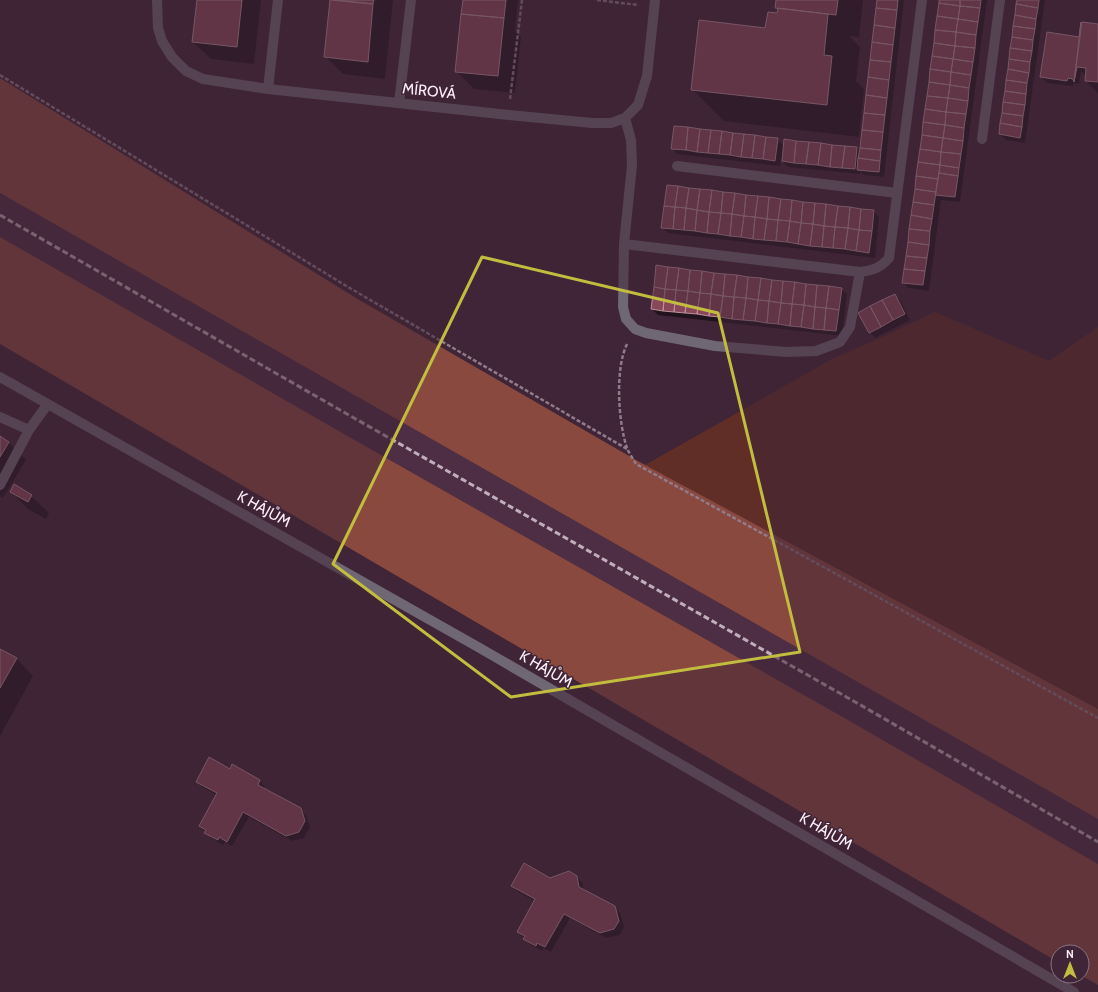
<svg xmlns="http://www.w3.org/2000/svg" width="1098" height="992" font-family="Cabin,sans-serif">
<rect width="100%" height="100%" fill="#3f2537"/>
<!-- built -->
<path fill="#4e2e45" d="M0,193L1098,819V864L848,720L344,434L198,350L0,237Z"/>
<!-- green -->
<path fill="#612e27" d="M935,312L1049,361L1098,327V709L645,465L834,358L876,340Z"/>
<!-- forest -->
<path fill="#89493f" d="M0,78L356,298L636,460L1098,709V819L0,193Z
M0,237L198,350L344,434L848,720L1098,864V985L1082,976V952H1058V962L0,344Z"/>
<!-- shadow -->
<path fill="#0007" d="M198,0H261L254,64L211,59L193,42Z
M331,0H393L385,79L343,74L325,56Z
M464,0H518L515,31L521,37L515,93L474,89L456,71Z
M777,0H863L859,37L849,36L860,47L856,81L864,89L859,137L724,121L692,89L766,29L778,14V10L776,8Z
M878,0H904L884,177L864,175L860,171V174L788,167L781,159L780,166L677,154L672,148L777,139L784,146L857,148L860,152Z
M940,0H987L960,202L941,200L929,291L908,288L903,282Z
M1018,0H1045L1025,143L1006,140L1000,134Z
M1098,25V93L1086,81V76L1081,71L1079,84L1073,83V86L1047,83L1041,77L1047,33L1080,38Z
M874,211L879,217L875,258L668,233L662,227Z
M841,289L847,294L842,336L658,315L652,309Z
M894,295L900,300L910,320L875,338L870,332Z
M0,438L8,442L26,460L3,498L0,496Z
M11,492L31,496L49,513L46,519L28,509Z
M0,650L16,658L33,676L0,736Z
M230,770L260,781L265,787L264,789L300,809L306,815L310,827L304,838L292,841L249,817L232,846L225,842L223,845L211,838L200,826L217,795L202,787L197,782Z
M576,876L582,882L584,890L614,907L620,913L624,927L620,935L606,938L570,918L551,952L543,948L542,951L530,944L518,932L535,901L518,892L512,886L550,879Z"/>
<!-- building -->
<path fill="#894859" stroke="#ba929a" d="M197,0H242L237,47L192,42Z
M330,0L373,4L368,62L324,57Z
M336,0H374L373,4Z
M463,0H506L504,18L461,14Z
M776,0H838L836,15L775,8Z
M877,0H898L897,10L876,8Z
M939,0H960V6L939,3Z
M960,0H981L980,8L960,6Z
M1017,0H1039L1038,8L1016,4Z
M939,3L960,6L958,19L937,16Z
M1016,4L1038,8L1036,19L1015,15Z
M960,6L980,8L978,22L958,19Z
M778,8L828,14L824,55L832,56L827,105L691,90L699,20L765,28L768,12L777,13Z
M876,8L897,10L895,28L874,25Z
M461,14L504,18L498,76L455,72Z
M1015,15L1036,19L1035,29L1013,26Z
M937,16L958,19L956,32L935,30Z
M958,19L978,22L976,35L956,32Z
M1081,22L1074,82L1073,79L1068,78L1067,81L1040,77L1047,32L1079,37Z
M1082,22L1098,24V82L1085,81L1086,68L1077,67L1074,82Z
M874,25L895,28L893,45L872,42Z
M1013,26L1035,29L1033,40L1012,37Z
M935,30L956,32L955,46L934,43Z
M956,32L976,35L975,48L955,46Z
M1012,37L1033,40L1032,51L1010,48Z
M872,42L893,45L891,62L870,60Z
M934,43L955,46L953,59L932,56Z
M955,46L975,48L973,62L953,59Z
M1010,48L1032,51L1030,62L1009,59Z
M932,56L953,59L951,72L930,69Z
M953,59L973,62L971,75L951,72Z
M1009,59L1030,62L1029,73L1008,69Z
M870,60L891,62L889,80L868,77Z
M930,69L951,72L950,85L929,82Z
M1008,69L1029,73L1027,83L1006,80Z
M951,72L971,75L969,88L950,85Z
M868,77L889,80L887,98L866,95Z
M1006,80L1027,83L1026,94L1005,91Z
M929,82L950,85L948,98L927,96Z
M950,85L969,88L968,101L948,98Z
M1005,91L1026,94L1025,105L1003,102Z
M866,95L887,98L885,115L864,113Z
M927,96L948,98L946,112L925,109Z
M948,98L968,101L966,114L946,112Z
M1003,102L1025,105L1023,116L1002,113Z
M925,109L946,112L945,125L923,122Z
M946,112L966,114L964,128L945,125Z
M864,113L885,115L883,132L862,130Z
M1002,113L1023,116L1022,127L1000,123Z
M923,122L945,125L943,138L922,135Z
M1000,123L1022,127L1020,138L999,134Z
M945,125L964,128L963,141L943,138Z
M674,126L688,127L686,150L671,149Z
M688,127L700,129L697,152L686,150Z
M700,129L711,130L708,153L697,152Z
M711,130L722,131L719,154L708,153Z
M862,130L883,132L881,150L860,148Z
M722,131L733,133L730,155L719,154Z
M733,133L744,134L741,157L730,155Z
M744,134L755,135L752,158L741,157Z
M755,135L766,137L763,159L752,158Z
M922,135L943,138L941,152L920,149Z
M766,137L778,138L775,161L763,159Z
M943,138L963,141L961,154L941,152Z
M784,139L796,141L794,163L782,161Z
M796,141L809,142L806,164L794,163Z
M809,142L821,143L818,165L806,164Z
M821,143L832,145L830,167L818,165Z
M832,145L845,146L842,168L830,167Z
M845,146L857,147L855,169L842,168Z
M860,148L881,150L880,161L858,158Z
M920,149L941,152L940,165L918,162Z
M941,152L961,154L959,168L940,165Z
M858,158L880,161L879,172L857,170Z
M918,162L940,165L938,179L916,176Z
M940,165L959,168L958,176L939,173Z
M939,173L958,176L955,197L935,195Z
M916,176L938,179L936,192L915,189Z
M667,185L678,186L675,207L664,206Z
M678,186L689,188L686,208L675,207Z
M689,188L700,189L697,210L686,208Z
M700,189L712,190L709,212L697,210Z
M915,189L936,192L934,205L913,202Z
M712,190L723,192L721,213L709,212Z
M723,192L735,193L732,214L721,213Z
M735,193L746,195L744,216L732,214Z
M746,195L758,196L755,217L744,216Z
M758,196L769,197L767,219L755,217Z
M769,197L781,199L778,220L767,219Z
M781,199L792,200L790,221L778,220Z
M792,200L803,202L801,223L790,221Z
M803,202L815,203L813,224L801,223Z
M913,202L934,205L932,219L911,215Z
M815,203L826,204L824,226L813,224Z
M826,204L838,206L835,227L824,226Z
M664,206L675,207L673,229L661,228Z
M838,206L850,207L848,228L835,227Z
M675,207L686,208L684,230L673,229Z
M850,207L861,209L859,230L848,228Z
M686,208L697,210L695,231L684,230Z
M861,209L874,210L872,231L859,230Z
M697,210L709,212L707,233L695,231Z
M709,212L721,213L718,234L707,233Z
M721,213L732,214L730,236L718,234Z
M732,214L744,216L741,237L730,236Z
M911,215L932,219L930,231L909,229Z
M744,216L755,217L753,239L741,237Z
M755,217L767,219L764,240L753,239Z
M767,219L778,220L776,241L764,240Z
M778,220L790,221L787,242L776,241Z
M790,221L801,223L798,244L787,242Z
M801,223L813,224L810,246L798,244Z
M813,224L824,226L822,247L810,246Z
M824,226L835,227L833,248L822,247Z
M835,227L848,228L845,249L833,248Z
M848,228L859,230L856,251L845,249Z
M909,229L930,231L929,245L908,242Z
M859,230L872,231L869,253L856,251Z
M908,242L929,245L927,258L906,256Z
M906,256L927,258L925,271L904,269Z
M656,265L668,267L665,289L654,287Z
M668,267L679,268L676,290L665,289Z
M679,268L690,270L688,291L676,290Z
M904,269L925,271L923,285L902,283Z
M690,270L702,271L700,293L688,291Z
M702,271L714,273L711,294L700,293Z
M714,273L725,274L723,296L711,294Z
M725,274L737,275L734,297L723,296Z
M737,275L748,277L746,298L734,297Z
M748,277L761,278L758,300L746,298Z
M761,278L772,280L769,301L758,300Z
M772,280L783,281L781,303L769,301Z
M783,281L795,282L792,304L781,303Z
M795,282L806,284L804,305L792,304Z
M806,284L817,285L815,307L804,305Z
M817,285L829,286L826,308L815,307Z
M829,286L842,288L839,310L826,308Z
M654,287L665,289L663,311L651,309Z
M665,289L676,290L674,312L663,311Z
M676,290L688,291L685,313L674,312Z
M688,291L700,293L697,314L685,313Z
M700,293L711,294L709,316L697,314Z
M711,294L723,296L720,317L709,316Z
M895,294L905,314L893,320L882,300Z
M723,296L734,297L732,319L720,317Z
M734,297L746,298L743,320L732,319Z
M746,298L758,300L755,321L743,320Z
M758,300L769,301L767,323L755,321Z
M882,300L893,320L881,327L870,306Z
M769,301L781,303L778,324L767,323Z
M781,303L792,304L790,326L778,324Z
M792,304L804,305L801,327L790,326Z
M804,305L815,307L813,329L801,327Z
M870,306L881,327L869,333L858,313Z
M815,307L826,308L824,330L813,329Z
M826,308L839,310L836,331L824,330Z
M0,436L9,442L0,457Z
M14,484L32,495L28,502L10,492Z
M0,649L17,658L0,688Z
M209,757L230,769L232,764L260,780L258,785L301,808L305,821L299,832L286,836L243,812L227,842L219,837L218,840L204,833L206,830L199,826L217,793L196,782Z
M524,863L550,878L569,871L577,876L579,887L615,906L619,921L614,929L600,933L564,914L545,947L537,943L536,946L523,939L525,936L517,932L535,899L511,886Z"/>
<g fill="none" stroke-linecap="round" stroke-linejoin="round">
<!-- path -->
<path stroke="#917b8a" stroke-width="2.5" stroke-dasharray="4 2" stroke-linecap="butt" d="M597,0L638,5
M0,75L348,287L627,449
M510,99L522,0
M627,344C615,368 618,422 627,448C629,453 633,459 636,464L1098,718"/>
<!-- service -->
<path stroke="#6f6774" stroke-width="10" d="M268,89L278,0
M399,103L411,0
M625,118L631,140L632,165L624,244L623,307L626,319L635,329L646,333L715,346L787,352L816,351L840,342L850,327L860,272
M982,139L1000,0
M677,166L897,193
M624,244L860,272C874,270 880,268 889,258L922,0
M0,417L29,430L47,405
M0,485L29,430"/>
<!-- minor -->
<path stroke="#6f6774" stroke-width="10" d="M157,0L158,28L162,41L172,57L186,71L203,79L268,89L509,115L592,123H611L625,118L638,105L647,76L655,0"/>
<!-- tertiary -->
<path stroke="#6f6774" stroke-width="10" d="M0,377L478,647L1074,992"/>
<!-- rail -->
<path stroke="#c0aeba" stroke-width="3" stroke-dasharray="6 3" stroke-linecap="butt" d="M0,215L354,418L857,703L1098,842"/>
</g>
<!-- marked area -->
<path d="M0 0H1098V992H0ZM482,257L718,313L800,652L511,697L333,564Z" fill="#3f2537" fill-opacity=".55" fill-rule="evenodd"/>
<path fill="none" stroke="#c3bd3f" stroke-width="3" stroke-linejoin="round" d="M482,257L718,313L800,652L511,697L333,564Z"/>
<g text-anchor="middle" stroke-width="3" stroke-linejoin="round" paint-order="stroke">
<!-- street labels -->
<g font-size="15" fill="#feeff9" stroke="#3f2537">
<text transform="translate(429 91) rotate(6)" y="5">MÍROVÁ</text>
<text transform="translate(264 509) rotate(29)" y="5">K HÁJŮM</text>
<text transform="translate(546 669) rotate(30)" y="5">K HÁJŮM</text>
<text transform="translate(826 831) rotate(30)" y="5">K HÁJŮM</text>
</g>
</g>
<!-- north arrow -->
<g transform="translate(1070 964)"><circle r="19" fill="#3f2537" stroke="#8b7685"/>
<path d="M0-3L7 15L0 10L-7 15Z" fill="#c3bd3f"/>
<text y="-6" font-size="11" font-weight="bold" text-anchor="middle" fill="#feeff9">N</text>
</g>
</svg>
